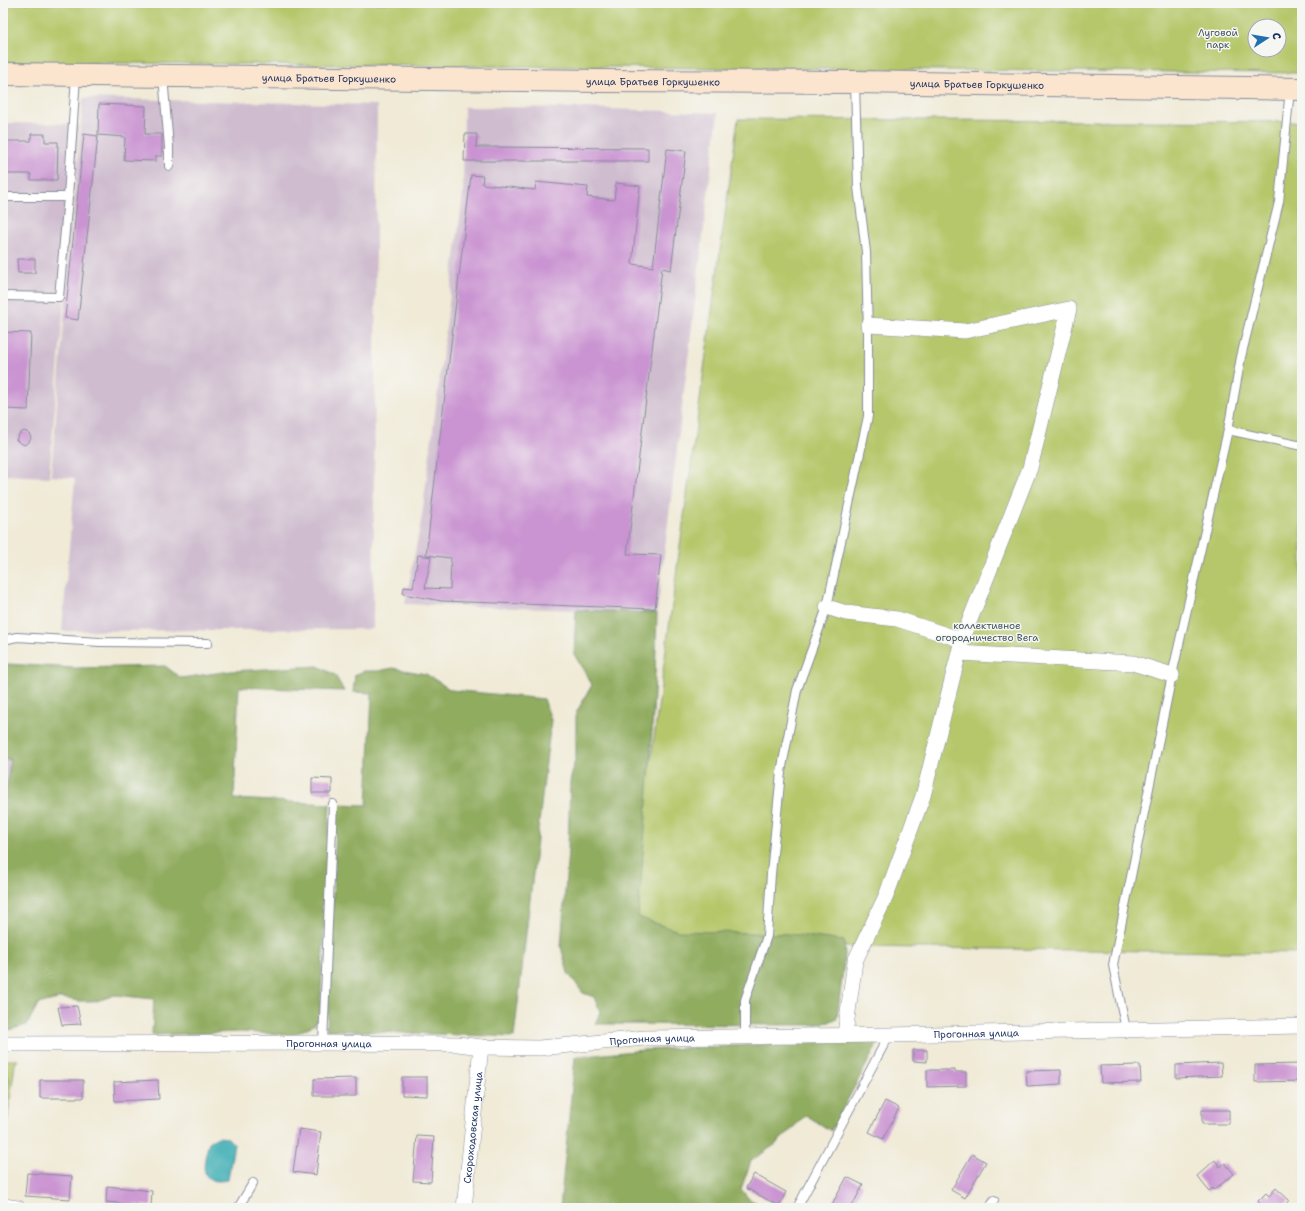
<svg xmlns="http://www.w3.org/2000/svg" width="1305" height="1211" font-family="'Shantell Sans',sans-serif">
<rect width="100%" height="100%" fill="#f6f6f2"/>
<filter id="ink" filterUnits="userSpaceOnUse"><feTurbulence type="fractalNoise" baseFrequency=".025" numOctaves="2"/><feDisplacementMap in="SourceGraphic" scale="8" xChannelSelector="R" yChannelSelector="G"/><feConvolveMatrix kernelMatrix="1 2 1 2 8 2 1 2 1" color-interpolation-filters="sRGB"/></filter>
<filter id="wash" filterUnits="userSpaceOnUse"><feTurbulence type="fractalNoise" baseFrequency=".012" numOctaves="4" result="noise"/><feDisplacementMap in="SourceGraphic" scale="16" xChannelSelector="R" yChannelSelector="G"/><feGaussianBlur stdDeviation="0.9" result="paint"/><feColorMatrix in="noise" values="0 0 0 0 0 0 0 0 0 0 0 0 0 0 0 0 0 1.4 0 .05"/><feComposite in="paint" operator="in"/></filter>
<g filter="url(#wash)">
<rect width="100%" height="100%" fill="#f0ead6"/>
<!-- industrial -->
<path fill="#cfbdcf" d="M83,98L377,105L373,629L62,631L75,478L51,476Z
M464,107L584,108L718,113L657,613L405,604L422,516L463,194Z
M3,123L79,124L49,477L3,475Z
M3,759H10L3,824Z"/>
<!-- green -->
<path fill="#b5c76a" stroke="#687b64" fill-rule="evenodd" d="M3,3H1302V73L3,62ZM1255,26H1279V50H1255Z
M738,119L1302,122V953L626,944Z
M3,1060H18L15,1064L3,1154Z"/>
<!-- forest -->
<path fill="#90ac5e" stroke="#566e5e" d="M576,610L657,613C655,714 646,815 638,917L678,931L790,934L844,941L845,954L837,1018L829,1022L812,1025L595,1024L600,1012L594,997L583,993L568,973L561,947L568,850L570,782L576,756V713L592,685L574,654Z
M7,664L74,668L165,666L181,678L231,671L318,666L335,675L344,691L239,687L234,799L330,804L320,1013L315,1024L294,1035L240,1032L152,1035L154,999L115,995L97,1001H80L61,998L38,1004L27,1025L9,1030L3,1028V824L10,759H3V665Z
M393,668L426,674L451,690L544,699L551,720L514,1037L327,1030L337,804L367,805L372,693L353,692L355,675L364,671H378Z
M880,1039L831,1131L806,1115L776,1144L751,1161L741,1189L749,1199L768,1208H560L575,1057L644,1050Z
M3,1064L5,1065L9,1079L3,1135Z"/>
<!-- water -->
<path fill="#3badb4" stroke="#2b6e89" d="M218,1137L228,1138L234,1144L228,1180C197,1186 203,1163 209,1142Z"/>
<g id="blocks">
<!-- building -->
<path fill="#ca94d2" d="M99,104L146,106L145,134H162V156H156V161L124,160L125,137L98,135Z
M31,134H45V142H58L57,180H31V174H3V141H31Z
M84,134L98,136L78,320L65,318Z
M465,134H477L476,147L648,148V161H464Z
M667,149L686,151L671,270L662,268L627,554L661,555L655,609L442,601L403,594L404,587L413,588L418,555L431,557L425,588L450,589L451,558L426,555L471,175L483,176L482,184L535,190L536,182L588,187L587,197L614,200L616,183L640,186L632,264L653,267Z
M17,259H35V273H18Z
M4,332L31,333L28,410L3,409Z
M24,431L29,433L31,438L29,442L24,445L16,440L20,433Z
M312,778L332,779V793H312Z
M77,1006L81,1024L62,1025L58,1007Z
M913,1050H927V1062L913,1061Z
M1221,1063L1222,1076L1176,1078V1065Z
M1302,1064V1081L1255,1082V1065Z
M1140,1065L1141,1082L1101,1083L1100,1066Z
M927,1070H955V1072H966V1086L927,1087Z
M1061,1070V1084L1027,1086L1026,1071Z
M402,1077H427V1096L402,1095Z
M356,1078V1096H314V1079Z
M40,1080H83V1098H40Z
M158,1080L159,1099L115,1101L114,1082Z
M885,1101L899,1108L883,1139L869,1132Z
M1202,1110H1229V1124H1202Z
M299,1129L321,1132L316,1175L293,1172Z
M417,1136L434,1137L431,1182L413,1181Z
M972,1154L986,1162L965,1198L951,1190Z
M1215,1160L1220,1167L1225,1163L1234,1174L1214,1190L1213,1188L1209,1191L1197,1176Z
M27,1173L72,1176L70,1199L25,1196Z
M754,1174L786,1192L779,1206L746,1188Z
M847,1177L863,1185L851,1208H830Z
M107,1186L152,1191L151,1206L106,1202Z
M1276,1188L1289,1200L1283,1208H1258L1261,1205L1258,1201L1266,1193L1269,1196Z"/>
</g>
</g>
<g filter="url(#ink)">
<use href="#blocks" fill-opacity="0" stroke="#868c9a" stroke-width="1"/>
<g fill="none" stroke-linecap="round" stroke-linejoin="round">
<!-- lane casing -->
<g stroke="#868c9a" stroke-width="10">
<path id="lane" d="M163,76L169,147V166
M3,197H68
M3,296L59,297L68,197L76,76
M1228,430L1302,446
M3,640L17,637L100,642L208,643
M1126,1030L1113,965L1172,675L1228,430L1241,357L1279,202L1290,89
M745,1036V1000L767,936L771,874L781,772L797,690L827,607L868,416V335L866,252L858,187L855,83
M323,1043L333,804
M238,1208L253,1183
M797,1208L889,1035
M989,1208L994,1200"/>
</g>
<!-- street casing -->
<g stroke="#868c9a" stroke-width="16">
<g id="street">
<path d="M827,607L846,613L897,619L962,640"/>
<path d="M959,653L1133,663L1172,675"/>
<path d="M845,1034L855,961L886,896L923,796L962,640L1030,468L1069,309L965,331L868,325"/>
<path id="s1" d="M3,1044L323,1043L458,1044L481,1047L539,1048L645,1038L889,1035L1302,1026"/>
<path d="M3,1206L18,1208"/>
<path id="s2" d="M464,1208L481,1047"/>
</g>
</g>
<!-- secondary casing -->
<g stroke="#868c9a" stroke-width="24">
<g id="secondary">
<path id="s3" d="M3,74L600,81L855,82L1302,89"/>
</g>
</g>
<!-- lane -->
<use href="#lane" stroke="#fff" stroke-width="8"/>
<!-- street -->
<use href="#street" stroke="#fff" stroke-width="15"/>
<!-- secondary -->
<use href="#secondary" stroke="#fbe5cf" stroke-width="22"/>
</g>
</g>
<g text-anchor="middle" stroke-width="3" stroke-linejoin="round" paint-order="stroke">
<!-- park labels -->
<g font-size="10" fill="#425561" stroke="#f6f6f2">
<text x="1218" y="36">Луговой<tspan x="1218" dy="12">парк</tspan></text>
<text x="987" y="629">коллективное<tspan x="987" dy="12">огородничество Вега</tspan></text>
</g>
<!-- street labels -->
<g font-size="10" fill="#1b2f5e" stroke="#f6f6f2">
<text dy="4" stroke="none"><textPath href="#s3" startOffset="326">улица Братьев Горкушенко</textPath></text>
<text dy="4" stroke="none"><textPath href="#s3" startOffset="650">улица Братьев Горкушенко</textPath></text>
<text dy="4" stroke="none"><textPath href="#s3" startOffset="974">улица Братьев Горкушенко</textPath></text>
<text dy="4" stroke="none"><textPath href="#s1" startOffset="974">Прогонная улица</textPath></text>
<text dy="4" stroke="none"><textPath href="#s1" startOffset="650">Прогонная улица</textPath></text>
<text dy="4" stroke="none"><textPath href="#s1" startOffset="326">Прогонная улица</textPath></text>
<text dy="4" stroke="none"><textPath href="#s2" startOffset="81">Скороходовская улица</textPath></text>
</g>
</g>
<!-- margin -->
<rect width="1305" height="1211" fill="none" stroke="#f6f6f2" stroke-width="16"/>
<!-- north arrow -->
<g transform="translate(1267 38) rotate(78)"><circle r="19" fill="#f6f6f2" stroke="#9ea6b7"/>
<path d="M0-3L7 15L0 10L-7 15Z" fill="#1f6fb2"/>
<text y="-6" font-size="11" font-weight="bold" text-anchor="middle" fill="#1b2f5e">С</text>
</g>
</svg>
